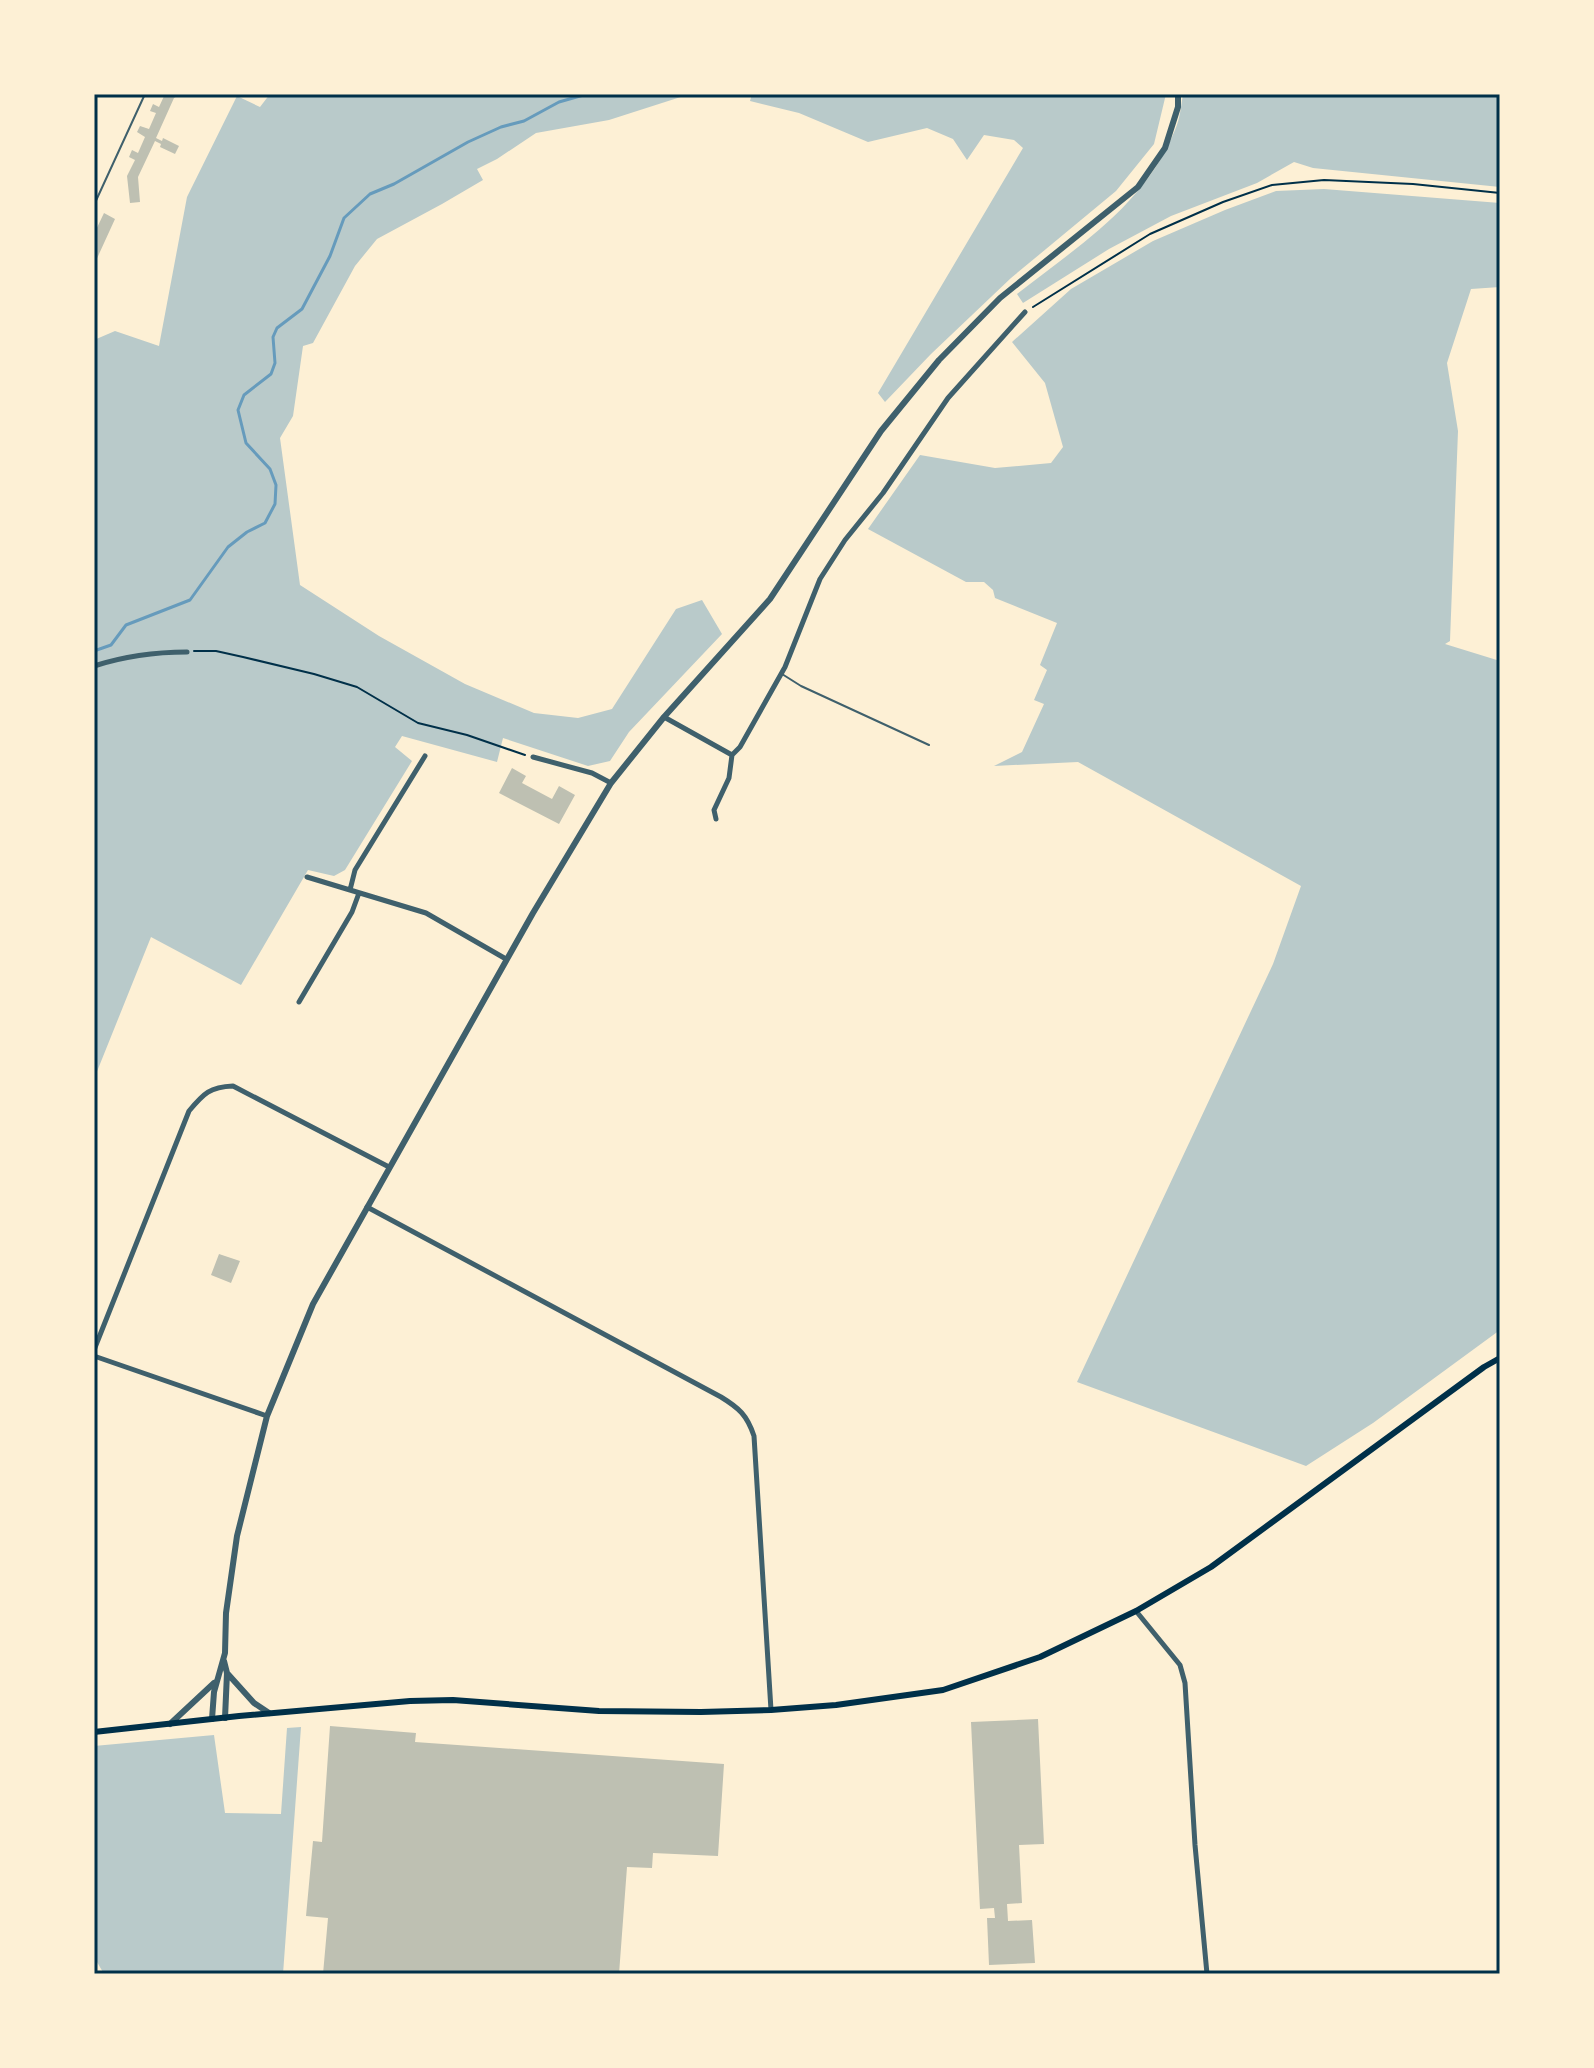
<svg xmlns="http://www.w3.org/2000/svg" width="1594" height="2068" font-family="'Archivo Narrow',sans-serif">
<rect width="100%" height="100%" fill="#fdf0d5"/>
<!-- green -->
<path fill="#b9caca" d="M270,94H690L609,120L536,133L497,159L477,169L483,180L442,204L377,239L355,266L313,343L303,346L293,416L280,438L300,585L379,636L465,684L534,713L578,718L612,709L676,609L702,600L722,634L629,732L610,761L588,766L503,738L497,762L402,736L395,747L412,761L345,870L334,876L308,870L241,985L151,937L94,1079V340L115,331L159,346L187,197L237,96L260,107Z
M752,94H1166L1154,144L1116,191L1011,278L931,354L885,402L878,393L1023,148L1014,140L984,135L967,160L953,139L927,128L868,142L799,113L750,101Z
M1183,94H1500V187L1313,168L1294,162L1257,183L1171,216L1109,249L1023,303L1017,294C1078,246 1145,205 1175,130C1180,119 1181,106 1183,94Z
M1324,189L1500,203V287L1471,289L1447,363L1458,431L1450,641L1445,644L1500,661V1330L1373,1423L1306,1466L1077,1382L1273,964L1301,886L1078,762L994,766L1022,752L1044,704L1034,700L1047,670L1040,665L1057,623L995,598L993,590L984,582H966L868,529L920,455L995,468L1051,463L1063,447L1045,383L1012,342L1071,289L1153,241L1225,210L1276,191Z
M301,1727L283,1974H104L97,1962H94V1746L214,1735L225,1813L281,1814L287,1728Z"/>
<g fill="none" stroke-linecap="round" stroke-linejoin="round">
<!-- stream -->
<path stroke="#669bbc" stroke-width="3" d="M94,651L111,645L126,625L190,600L228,547L247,532L265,523L275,504L276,485L270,469L246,443L238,410L244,395L271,374L275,363L273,337L277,328L302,309L330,256L344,218L370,194L394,184L468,142L501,127L524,121L559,102L587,94"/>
</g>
<!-- building -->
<path fill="#bec0b2" d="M165,94H180L174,98L156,138L162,141L163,138L179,146L175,154L160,147L161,144L155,141L138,177L140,202L130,203L127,176L135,160L129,157L132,150L138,153L145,137L137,132L140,126L149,129L156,113L150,111L153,104L159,107Z
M104,213L115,219L94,265V234Z
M512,768L526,776L522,783L552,799L559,786L575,795L559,824L499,793Z
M219,1254L240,1261L231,1283L211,1275Z
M1038,1719L1044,1844L1019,1845L1022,1903L1007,1904L1008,1921L1032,1920L1035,1963L989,1965L987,1918H995L994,1908L980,1909L971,1722Z
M330,1726L416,1733L415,1742L724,1764L718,1856L653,1853L652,1868L627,1867L619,1974H323L328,1918L306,1916L313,1841L322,1842Z"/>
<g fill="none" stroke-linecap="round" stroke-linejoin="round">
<!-- path -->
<path stroke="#003049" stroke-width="2" d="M1033,307L1150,234L1223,202L1272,185L1324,180L1413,184L1500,193
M194,651H216L243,657L314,674L357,687L418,723L467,735L525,755"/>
<!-- service -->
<path stroke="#3f606c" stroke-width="2" d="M94,205L145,94
M782,674L801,686L929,745"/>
<!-- minor -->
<path stroke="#3f606c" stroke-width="5" d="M94,666C125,656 155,652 187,652
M664,717L732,755L740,747L785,667L820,579L845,540L883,493L948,398L1025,312
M533,757L592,773L611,783
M716,819L714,810L729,778L732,755
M307,877L426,913L506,959
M350,890L355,870L425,756
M299,1002L352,912L359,893
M367,1207L721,1397C739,1408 747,1415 754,1436L771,1710
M94,1350L189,1111C204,1093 210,1087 233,1086L389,1167
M94,1356L267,1416
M1136,1611L1180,1665L1185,1683L1195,1845L1207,1974"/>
<!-- tertiary -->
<path stroke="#3f606c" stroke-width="6" d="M224,1661L227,1673L225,1718
M227,1673L254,1703L269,1713
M212,1719L214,1692L225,1653L226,1613L237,1536L267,1416L313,1304L533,913L611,783L664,717L770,599L881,431L939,360L1000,298L1138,187L1165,148L1178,107V94
M170,1724L214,1683"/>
<!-- secondary -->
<path stroke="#003049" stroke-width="6" d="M94,1732L239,1716L410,1701L453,1700L599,1711L701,1712L771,1710L836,1705L943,1690L1040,1657L1136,1611L1211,1567L1484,1367L1500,1358"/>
</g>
<!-- border -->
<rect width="1594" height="2068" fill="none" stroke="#fdf0d5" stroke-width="192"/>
<rect x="96" y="96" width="1402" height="1876" fill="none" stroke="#003049" stroke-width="3"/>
</svg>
